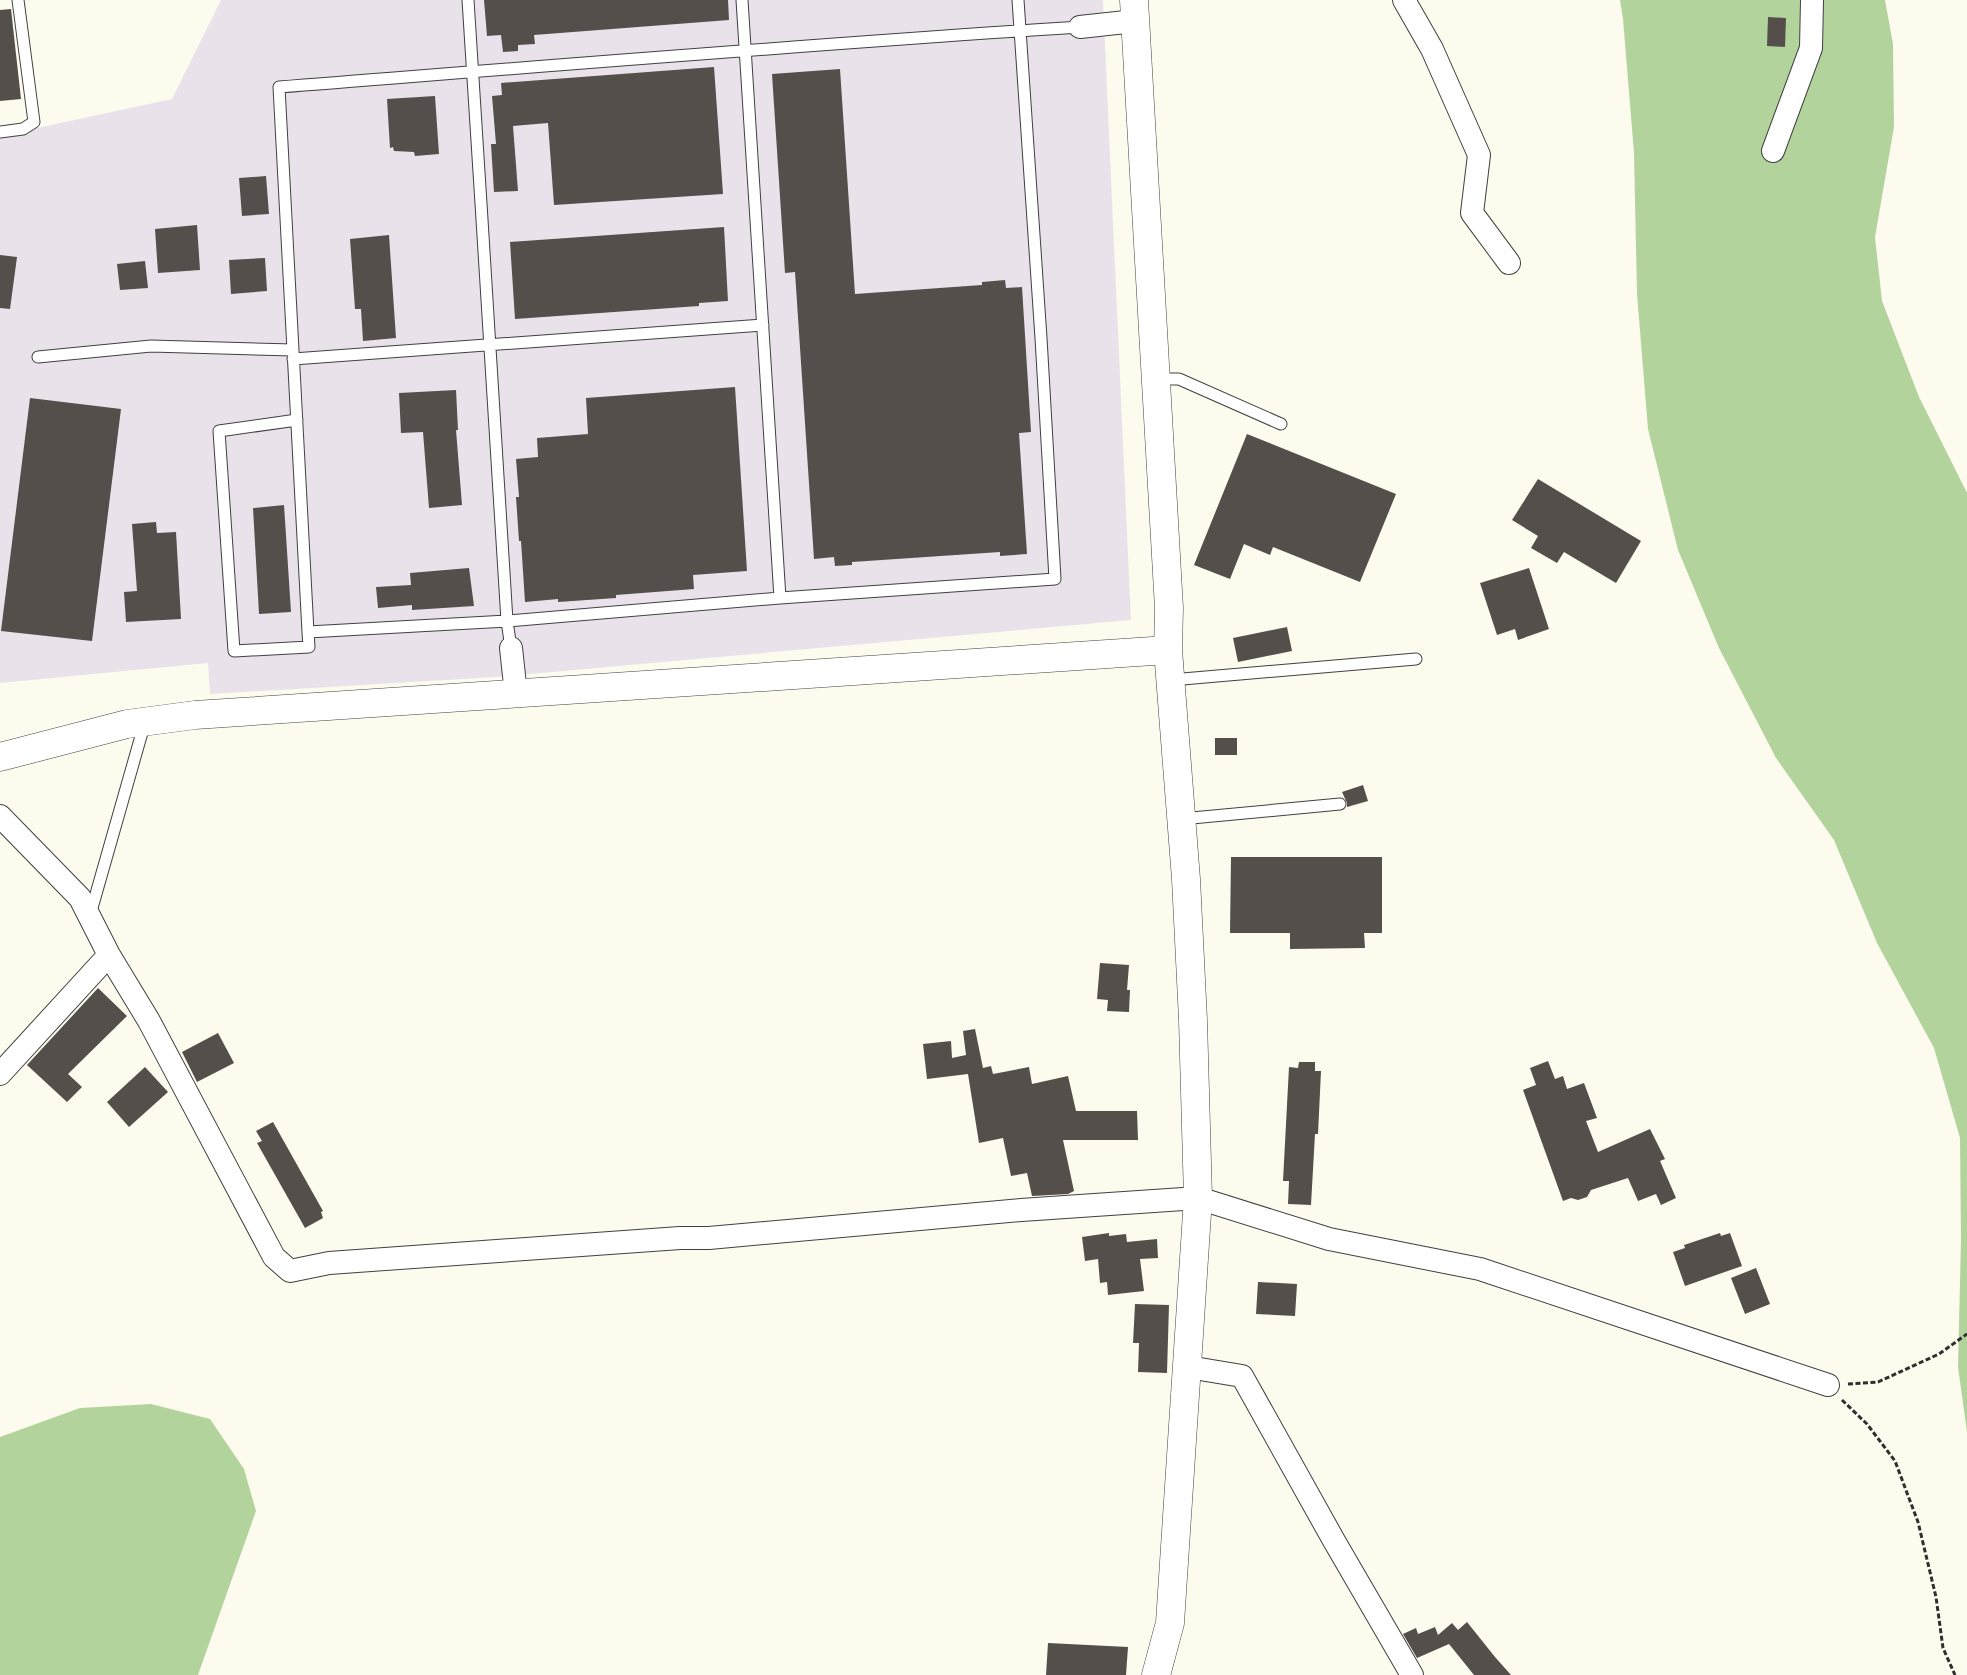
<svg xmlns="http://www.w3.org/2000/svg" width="1967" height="1675" font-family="Georgia,serif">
<rect width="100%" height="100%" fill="#fdfbee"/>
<!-- industrial -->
<path fill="#eae2eb" d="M221,0H1103L1131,620L496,677L210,694L208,663L0,683V136L172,99Z"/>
<!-- forest -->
<path fill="#b3d39d" d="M1620,0H1885L1893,44L1894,127L1875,237L1882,301L1919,397L1967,493V1432L1958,1367L1961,1240L1960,1138L1934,1048L1877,943L1834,840L1776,758L1719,648L1678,550L1648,429L1637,294L1634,153L1623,19Z
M151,1404L210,1419L244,1469L256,1511L198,1675H0V1437L80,1408Z"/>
<!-- building -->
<path fill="#544f4a" d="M484,0H728L729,20L534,35L535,44L518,45V51L503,52L501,35L487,36Z
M11,9L21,99L0,101V10Z
M1768,17L1786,18L1785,47L1767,46Z
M714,67L723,194L554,205L548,123L513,126L518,191L494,192L491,144H496L492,96L502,95L501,83Z
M840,69L855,294L982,285V282L1005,280L1006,288L1022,287L1031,432L1019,433L1027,554L1000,556V552L852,562V565L835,566L834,557L814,559L795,272L785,273L772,74Z
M435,96L439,154L415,156L414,152L394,151L393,147L390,148L387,99Z
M266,176L269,214L242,216L239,178Z
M197,225L200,270L158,273L155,229Z
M724,227L728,301L699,303V306L515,319L510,242Z
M389,235L396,338L363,341L361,309H355L350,239Z
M0,255L17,257L10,309L0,308Z
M265,258L267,291L231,294L229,260Z
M145,261L148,288L120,290L117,264Z
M735,387L747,571L693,575L694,589L616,595V598L558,602V599L525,602L521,541H519L516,497H519L516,459L538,457L537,438L588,434L586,398Z
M456,390L458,430H456L462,505L429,508L423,432L401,433L399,393Z
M30,398L121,409L92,641L1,631Z
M1247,434L1396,494L1360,582L1273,547L1270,555L1244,544L1230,579L1194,565Z
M1538,479L1641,541L1616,583L1564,552L1557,563L1531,548L1538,536L1512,520Z
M284,505L291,612L259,614L253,508Z
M156,522L157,533L176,532L181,619L126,622L124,592L137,591L132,524Z
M469,568L474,606L412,610V605L378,608L376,587L411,585L410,573Z
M1529,568L1549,629L1518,640L1515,629L1497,635L1480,583Z
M1287,627L1292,651L1238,662L1233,638Z
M1215,738H1237V755H1215Z
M1363,785L1368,801L1347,807V803L1342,792Z
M1231,857H1382V933H1364L1365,948L1290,949V933H1230Z
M1100,963L1129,965L1127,990H1130L1129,1012L1107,1011L1108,1000L1097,999Z
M98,988L127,1016L68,1074L82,1087L67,1102L27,1065Z
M975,1029L983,1068L991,1066L993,1074L1029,1067L1032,1084L1068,1076L1076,1111H1137L1138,1140H1063L1074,1191L1068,1194L1032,1196L1027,1173L1011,1176L1003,1138L979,1143L968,1074L927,1079L923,1044L951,1041L952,1058L966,1055L963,1031Z
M218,1033L234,1063L197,1082L182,1052Z
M1548,1061L1555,1079L1563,1076L1567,1089L1584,1083L1597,1118L1586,1121L1598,1152L1650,1129L1665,1159L1660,1161L1676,1198L1661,1205L1656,1194L1638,1201L1628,1178L1591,1190L1587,1197L1578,1200L1571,1198L1563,1201L1523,1090L1536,1085L1530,1068Z
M1299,1062H1315V1071H1321L1318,1134H1315L1311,1205L1288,1204L1289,1181H1283L1289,1067L1298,1068Z
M145,1067L168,1092L129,1127L107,1102Z
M273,1122L323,1211L321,1212L323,1218L305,1228L257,1143L262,1141L256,1131Z
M1109,1233V1236L1126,1234L1127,1242L1157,1239L1158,1258L1140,1259L1144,1291L1108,1295L1107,1282L1100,1283L1098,1259L1085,1261L1082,1237Z
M1720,1233L1721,1236L1730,1233L1742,1266L1685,1286L1673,1252L1685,1248L1684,1245Z
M1756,1268L1770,1304L1745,1314L1731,1278Z
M1258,1282L1297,1284L1295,1316L1256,1314Z
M1135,1304L1169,1305L1167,1373L1138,1372L1139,1343H1133Z
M1467,1622L1495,1657L1511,1675H1474L1449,1644L1417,1658L1403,1634L1416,1628L1418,1634L1435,1627L1438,1635L1452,1623L1458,1630Z
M1048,1643L1128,1647L1126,1675H1046Z"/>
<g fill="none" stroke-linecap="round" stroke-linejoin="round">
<!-- service casing -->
<g stroke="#404040" stroke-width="13">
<path id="service" d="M468,0C481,207 495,414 507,621L308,632L279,87C546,66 813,44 1080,27
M742,0L780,598
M0,132L23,129L34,122L18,0
M38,357L151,346L293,350
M293,359L763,325
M1156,379H1179L1281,424
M297,420L219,431L234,651L309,647L308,632
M511,648L507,621L780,598L1055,579L1041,338L1018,0
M1171,680L1416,659
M1181,819L1340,804
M90,915L145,722"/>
</g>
<!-- minor casing -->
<g stroke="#404040" stroke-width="24">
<path id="minor" d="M1404,0L1432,49L1479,155L1472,213L1509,263
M1080,27L1135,21
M1773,151L1811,48L1812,0
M511,648L516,694
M0,816L80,898L109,955L149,1021L274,1257L290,1271L329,1263L680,1238H709L1021,1210L1198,1198L1329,1239L1480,1269L1828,1385
M0,1074L109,955
M1188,1367L1242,1376L1333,1539L1412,1675"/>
</g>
<!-- tertiary casing -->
<g stroke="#404040" stroke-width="29">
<path id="tertiary" d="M1134,0L1169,608L1168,650L1186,879L1193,1020L1198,1198L1170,1623L1156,1675
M0,757L127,724L195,715L1168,650"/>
</g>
<!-- path -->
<path stroke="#2f2f2f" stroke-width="3" stroke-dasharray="5 2.5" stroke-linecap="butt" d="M1848,1384L1878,1382L1939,1354L1967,1334
M1842,1400L1867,1424L1895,1461L1918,1522L1936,1597L1943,1648L1955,1675"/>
<!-- service -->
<use href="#service" stroke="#fff" stroke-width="11"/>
<!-- minor -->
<use href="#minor" stroke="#fff" stroke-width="22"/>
<!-- tertiary -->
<use href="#tertiary" stroke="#fff" stroke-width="28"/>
</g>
</svg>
